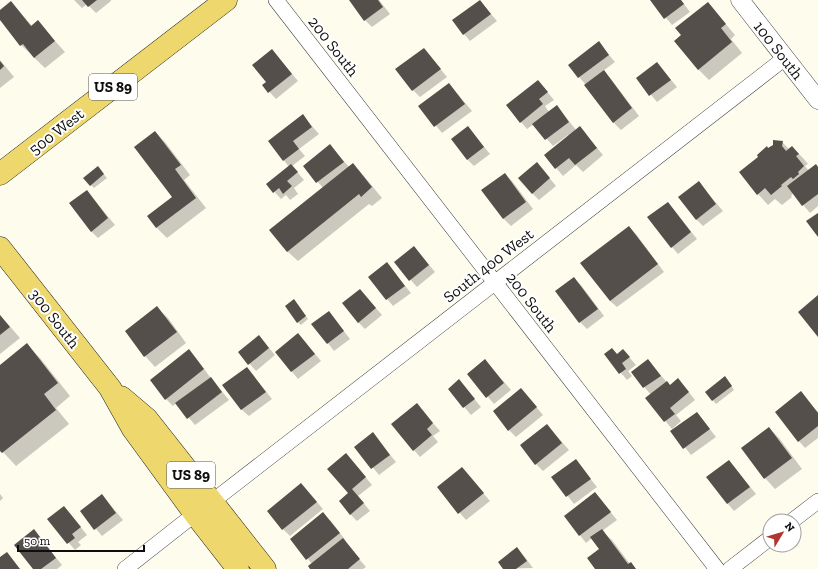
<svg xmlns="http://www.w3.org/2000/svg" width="818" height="569" font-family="'Zilla Slab',serif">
<rect width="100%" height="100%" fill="#fefced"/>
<!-- shadow -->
<path fill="#0003" d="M74,0H111V1L96,13L87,4L82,8Z
M350,0H379L390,14L372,27L365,20Z
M651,0H681L690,12L672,25Z
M480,1L497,21L470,41L464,34Z
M11,2L32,26L38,22L65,52L45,68L21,45L0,19V11Z
M708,3L735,35L731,39L742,53L709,80L698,69Z
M599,43L615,62L603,71L611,79L639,116L621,130L614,123L586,85L579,77Z
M424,49L447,77L420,97L413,90Z
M272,50L298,81L276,99L263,85L267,82Z
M0,60L14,77L0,88Z
M657,63L677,87L657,102L637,78Z
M449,84L472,111L442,133L420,106Z
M544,88L554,100L545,106L549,112L557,106L576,130L586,135L603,155L583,172L576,165L563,176L545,155L569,136L568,135L553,146L534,124L527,129L521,122Z
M303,116L319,134L299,149L305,156L292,166L304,180L294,188L298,194L290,200L286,195L281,199L267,184L289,167L269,141Z
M468,127L490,154L474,166L467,159Z
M155,132L165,142L190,175L184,180L206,208L167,238L157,228L148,216L173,197Z
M782,142L790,150L792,147L803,158L808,164L805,166L809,171L818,168V206L810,213L793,193L791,196L792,197L782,205L775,199L768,205L758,194L740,172L768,150Z
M330,145L349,167L353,164L363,175L382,198L372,206L369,204L298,261L287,251L323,188L304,166Z
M543,170L556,186L539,200L532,193Z
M101,171L107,178L94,188L91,185Z
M505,174L512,181L533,209L511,226L504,219L483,191Z
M699,183L723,211L703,226L696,219Z
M87,191L115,225L98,238L91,231Z
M668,203L674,210L697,239L678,254L672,247Z
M629,227L636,234L664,272L617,307L610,301Z
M414,247L435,272L417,287L395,262Z
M387,264L411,293L393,306L369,277Z
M574,279L581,285L604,316L587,329L580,322L557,292Z
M360,290L382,315L365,329L358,322Z
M297,304L308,319L301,325L298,322Z
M157,308L168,318L186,343L155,367L145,356Z
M329,312L350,339L334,351L313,324Z
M0,315L20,338L0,354Z
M298,334L321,361L298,379L276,352Z
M259,336L275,355L256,371L239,352Z
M27,345L40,358L70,396L56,408L69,424L16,466L3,452L0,366Z
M623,350L636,365L628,371L632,376L627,380L605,354L618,355Z
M189,351L196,358L210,377L229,400L195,425L176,403L173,406L166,399Z
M485,360L511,390L494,404L468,374Z
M648,360L670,386H684L695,400L676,415L681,421L672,429L646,398L651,395L632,372Z
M247,368L253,375L272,399L249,416L242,410L224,385Z
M459,381L481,407L471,415L449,389Z
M728,381L734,390L716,404L706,392Z
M521,389L543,415L516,437L509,430Z
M801,393L818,412V438L805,448L799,441Z
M416,404L440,431L433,436L438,442L420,457L414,450Z
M697,413L716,437L691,455L672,431Z
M547,425L569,450L543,471L536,464Z
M769,428L779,438L802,469L775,489L765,478L742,448Z
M373,434L396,462L379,475L356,447Z
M576,461L597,487L574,504L553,477Z
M729,461L756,494L734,511L728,504L707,477Z
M353,462L372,485L358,496L370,511L357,521L350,514L349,493Z
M462,468L490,501L466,520L438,488Z
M301,484L323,509L290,536L283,529Z
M595,493L617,520L602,531L612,540L630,564L631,563L636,569H596L601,550L592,538L586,543L565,516Z
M0,494L3,498L0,501Z
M102,495L123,520L102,536L81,511Z
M70,514L87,535L78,542L81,545L75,550L48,519Z
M330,520L346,541L344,542L366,567L363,569H311L312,564L291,539Z
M34,531L62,565L57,569H34Z
M517,549L524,556L533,568L504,569Z"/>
<!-- building -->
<path fill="#544f4a" d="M82,0H97L88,7Z
M349,0H378L383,7L364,21Z
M480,0L491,14L463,35L452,20Z
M650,0H681L684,4L664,19Z
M11,1L31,26L38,20L55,41L34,58L23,44L20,46L0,20V10Z
M708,2L726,24L721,28L732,42L698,70L674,41L681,35L675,28Z
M599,41L609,55L578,78L568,65Z
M424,48L441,69L412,91L395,69Z
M272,49L292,74L268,93L262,85L266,82L252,65Z
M0,61L4,66L0,70Z
M657,62L671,80L649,96L636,78Z
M604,70L632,108L613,123L584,85Z
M538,80L548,92L539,99L543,104L520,123L506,105Z
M449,83L465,104L434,127L418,106Z
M557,105L569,122L545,140L532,124Z
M303,114L312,127L293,141L299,149L283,161L268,141Z
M468,126L484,147L467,160L451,139Z
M580,126L597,148L575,165L569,158L555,169L544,155Z
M155,131L181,165L175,169L196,198L156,228L147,216L172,197L134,147Z
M773,140L783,141L782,146L786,151L792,146L799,154L796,156L804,166L798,172L799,174L793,179L791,177L781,185L782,186L771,195L765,188L757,195L739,172L758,157L757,155L767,146L768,148L773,145Z
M330,144L344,162L316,183L303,166Z
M537,162L550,178L532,194L518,178Z
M353,163L372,187L361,197L359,194L287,252L269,230Z
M291,164L298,172L287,181L292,186L283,194L279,188L273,193L266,184Z
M816,164L818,167V194L802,206L787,186Z
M98,166L104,174L90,186L83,178Z
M505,173L526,202L503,219L481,190Z
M699,181L716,204L696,220L678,197Z
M87,190L108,218L91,232L69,203Z
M668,202L691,232L671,248L647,217Z
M818,213V237L806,221Z
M629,226L658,264L610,301L580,263Z
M414,246L429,265L409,281L394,262Z
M387,262L405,286L386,300L368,277Z
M574,277L598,309L579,323L555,291Z
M360,289L376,308L358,323L342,303Z
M818,295V337L798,312Z
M294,299L306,316L297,323L285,306Z
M157,306L177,332L144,357L125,331Z
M329,311L344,331L327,344L311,324Z
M0,315L10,327L0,335Z
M298,333L315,354L291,372L275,352Z
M259,335L269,348L248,365L238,352Z
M27,343L58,383L44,394L56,410L2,453L0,451V365Z
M612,348L617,354L623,349L630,357L622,363L626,369L619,374L604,354Z
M189,349L204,369L165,400L150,380Z
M485,359L504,383L486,398L467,374Z
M648,359L661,376L643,388L631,372Z
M247,367L266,392L241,410L222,385Z
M725,376L732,386L712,401L705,392Z
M211,377L222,392L187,419L175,403Z
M678,378L689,392L670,408L675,414L664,422L645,398L667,381L670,385Z
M459,379L475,399L463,408L448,389Z
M521,388L537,407L508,431L493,411Z
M801,391L818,413V426L798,442L775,412Z
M417,403L433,423L427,429L432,435L413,451L391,424Z
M697,412L710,429L683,449L670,431Z
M547,424L562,443L535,465L520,445Z
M769,427L792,458L764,479L741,448Z
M373,432L390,455L371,469L354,447Z
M346,453L366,477L352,489L364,503L350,515L339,501L348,493L327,469Z
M576,459L591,479L566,497L551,477Z
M729,460L750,487L727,504L706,477Z
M462,467L484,493L458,514L437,487Z
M301,483L317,502L282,530L267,511Z
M595,492L611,512L579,536L564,516Z
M102,494L116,513L94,530L80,511Z
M64,506L81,527L72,534L75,538L67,544L47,519Z
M323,512L340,533L306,560L290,539Z
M34,529L56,558L41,569H33L14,545Z
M602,529L628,564L631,562L636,569H595L587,558L599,549L590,537Z
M343,538L360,559L348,569H310L308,566Z
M517,547L527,561L516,569H503L498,562Z
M7,552L20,569H0V557Z"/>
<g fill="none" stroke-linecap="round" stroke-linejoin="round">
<!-- minor casing -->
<g stroke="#404040" stroke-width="16">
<path id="minor" d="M276,0L717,569
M213,501L785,58
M792,521L818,501
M125,569L195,514
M730,569L770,538"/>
</g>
<!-- tertiary casing -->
<g stroke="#404040" stroke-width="19">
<path id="tertiary" d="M740,0L818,100"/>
</g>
<!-- primary casing -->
<g stroke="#1e1e1e" stroke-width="23">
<path id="primary" d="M0,174L226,0
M0,248L110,388L133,429L195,514L238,569
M121,397L147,419L265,569"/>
</g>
<!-- minor -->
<use href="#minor" stroke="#fff" stroke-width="15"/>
<!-- tertiary -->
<use href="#tertiary" stroke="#fff" stroke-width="18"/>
<!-- primary -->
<use href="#primary" stroke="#eed86d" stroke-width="22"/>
</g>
<g text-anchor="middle" stroke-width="4" stroke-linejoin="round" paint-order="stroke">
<!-- shield labels -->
<g fill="#fff" stroke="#565656" stroke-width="1">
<rect x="89" y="74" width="48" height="26" rx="3"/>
<rect x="167" y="462" width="48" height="26" rx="3"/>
</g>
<g font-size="15" font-weight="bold" fill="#0d0d0d">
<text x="113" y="92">US 89</text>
<text x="191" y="480">US 89</text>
</g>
<!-- street labels -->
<g font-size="16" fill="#0d0d0d" stroke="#fff">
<text transform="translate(334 46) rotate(52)" y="6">200 South</text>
<text transform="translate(779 50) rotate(52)" y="6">100 South</text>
<text transform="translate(56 131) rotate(-38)" y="6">500 West</text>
<text transform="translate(488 265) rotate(-38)" y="6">South 400 West</text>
<text transform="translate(532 302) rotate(52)" y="6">200 South</text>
<text transform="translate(55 318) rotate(52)" y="6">300 South</text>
</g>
</g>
<!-- north arrow -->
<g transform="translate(782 533) rotate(52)"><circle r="19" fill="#ffffff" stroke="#9e9e9e"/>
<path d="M0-3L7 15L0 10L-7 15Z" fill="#b13430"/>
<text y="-6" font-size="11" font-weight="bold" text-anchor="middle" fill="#0d0d0d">N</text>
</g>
<!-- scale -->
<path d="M18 545v6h126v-6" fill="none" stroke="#0d0d0d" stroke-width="2"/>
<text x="24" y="545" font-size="12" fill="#0d0d0d" stroke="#ffffff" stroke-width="3" paint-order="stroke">50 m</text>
</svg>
